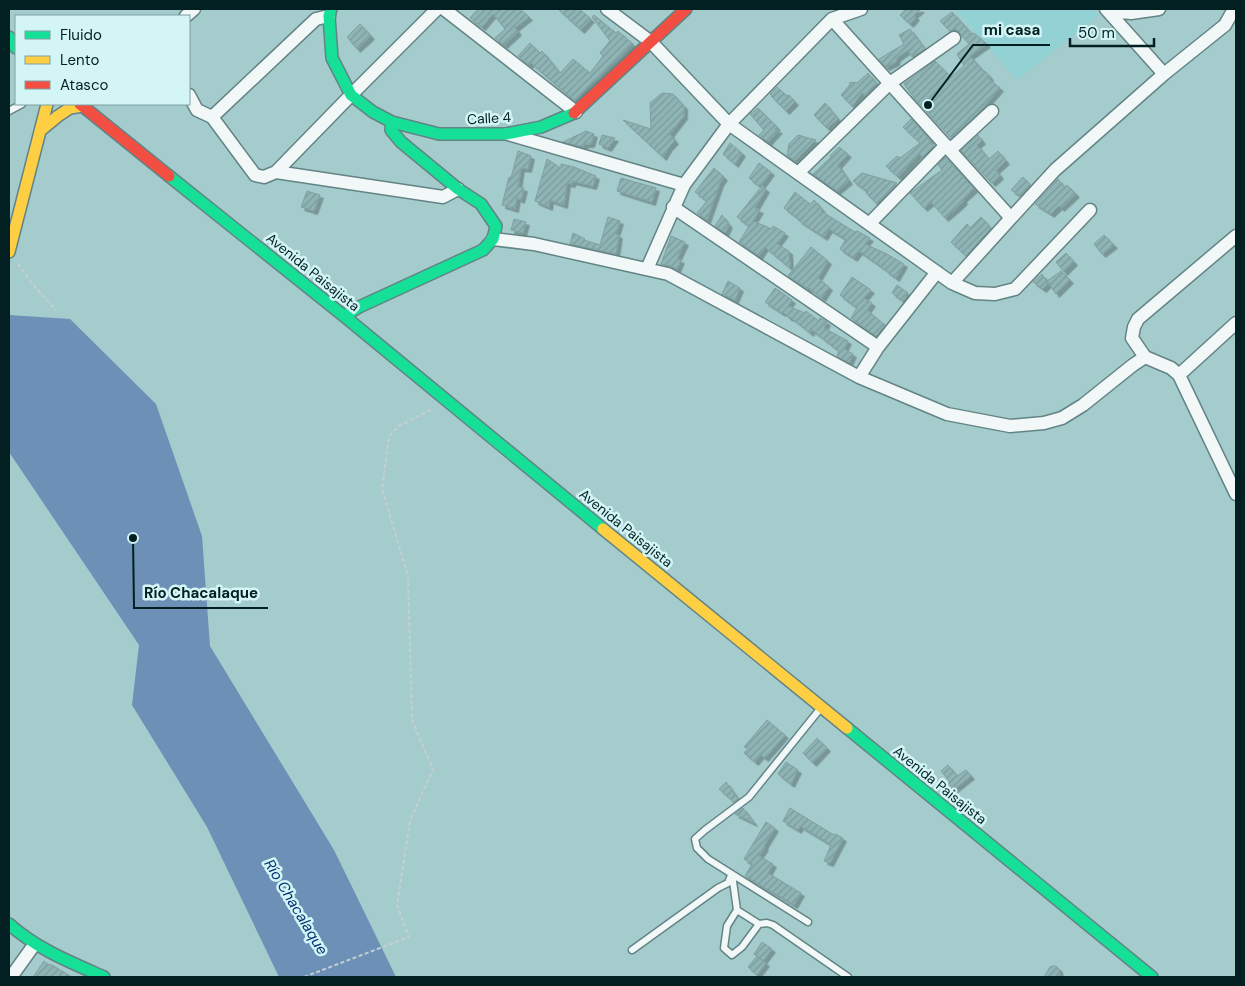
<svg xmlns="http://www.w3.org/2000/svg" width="1245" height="986" font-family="'DM Sans',sans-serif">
<defs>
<pattern id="building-hatch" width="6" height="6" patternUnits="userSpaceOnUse" patternTransform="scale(1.25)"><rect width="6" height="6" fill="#8fb4b5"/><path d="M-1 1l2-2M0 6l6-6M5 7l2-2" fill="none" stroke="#7a9a9b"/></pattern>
<filter id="shadow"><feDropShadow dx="3.5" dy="3.5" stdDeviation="0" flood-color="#0004"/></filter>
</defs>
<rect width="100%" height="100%" fill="#a5cccd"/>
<!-- built -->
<path fill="#92d1d4" d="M955,9H1092L1099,15L1017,80Z"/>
<!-- water -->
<path fill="#6d90b7" d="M9,315L70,319L156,404L202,536L210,646L334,850L396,977H279L207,827L132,705L139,645L9,452Z"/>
<!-- building -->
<path fill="url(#building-hatch)" stroke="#819fa0" filter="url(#shadow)" d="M478,9H520L529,17L515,28L518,32L504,45L495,38L505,29L493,14L482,27L470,18Z
M558,9H579L591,19L581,30Z
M906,9H921L914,15L916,17L910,24L900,15Z
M952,12L972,34L974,33L987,44L970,56L984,72L985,71L990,77L989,79L1000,88L981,110L951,138L915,99L904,84L935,61L951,77L964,66L957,54L969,44L956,29L950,31L940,21Z
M594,15L616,33L618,31L633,44L574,100L532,64V62L529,65L518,56L530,43L540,53L542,51L560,73L573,59L590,73L603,56L600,53L610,41L592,17Z
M360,24L371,36L357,49L347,37Z
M910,29L925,49L912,57L908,50L897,58L896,62L886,67L879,59L904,44L899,35Z
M868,73L877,84L865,96L862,93L852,106L841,95L849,86L850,82L857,83Z
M777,87L787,96L789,95L795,102L786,111L771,96H772L770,94Z
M662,93L673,94L684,106V116L670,134L675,141L669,147L663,157L623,120L651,129L650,103Z
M825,103L838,119L827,128L814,115Z
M758,108L777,127L775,129L779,130L768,142L759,135L764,130L750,114Z
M911,119L930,140L929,142L934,146L923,157L919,154L898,177L886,166L897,156L900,158L920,143L903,127Z
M586,131L594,134L591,144H585L583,147L563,142Z
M602,135L615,138L608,148L599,144Z
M798,135L816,140L795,161L787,155L789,144Z
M978,135L982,141L977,145L989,159L998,151L1006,161L996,170L1000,176L992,183L961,151Z
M730,143L742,153L735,164L723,154Z
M839,147L848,154L838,165L849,181L837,191L813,174L831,157L830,156Z
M518,151L531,156L528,169L521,168L518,187L524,188L521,200L517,198L515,209L502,205L509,177L511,178Z
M945,157L974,189L963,199L964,201L959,206L945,218L931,202L924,208L910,193L942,170L938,165Z
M547,159L561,168V164L574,167L596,176L593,186L572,181V184L567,183L564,205L550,200L549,207L535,201Z
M759,163L771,172L760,187L749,178Z
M714,168L724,177L720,183L707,220L697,213L707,201L695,192Z
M862,173L897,183L877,204L866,193L868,192L853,181Z
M1023,177L1030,185L1021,196L1011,190Z
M621,178L656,188L652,202L617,191Z
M1058,179L1065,188L1067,185L1076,194L1061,208L1059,206L1051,214L1035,204Z
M762,186L766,189L755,208L760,210L753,221L772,229L773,226L785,233L777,244L789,251L790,268L765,247L759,256L739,242L749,226L737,217Z
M307,191L320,195L314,211L301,207Z
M795,192L810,204L814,200L822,209L821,211L855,232L857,231L870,238L865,244L887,254L904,264L896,278L886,271V270L859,251L854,258L840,249L846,239L829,229L824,237L798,220L799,219L784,208Z
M722,215L729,225L725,233L715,226Z
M608,217L620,221L616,234L619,235L616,254L570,244L573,233L585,239L584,240L600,245Z
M981,217L991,228L966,256L951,242L967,224L970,228Z
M514,219L526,222L523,233L511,230Z
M1104,235L1114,245L1102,254L1094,244Z
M671,236L685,242L677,259L681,260L677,269L670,266L661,264Z
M811,247L828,261L818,278L829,287L822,298L809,288L808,289L788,276Z
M1066,253L1074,262L1064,272L1056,262Z
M1061,271L1070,280L1056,294L1047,281Z
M1042,274L1048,284L1043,289L1033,282Z
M852,277L871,290L864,298L872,303L867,310L885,325L876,336L851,318L857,308L840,295Z
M728,281L740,288L735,300L722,294Z
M897,285L908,293L903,301L892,293Z
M775,288L792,300L788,306L805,313L806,311L819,321L820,318L827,322L824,328L848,341L844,349L853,354L849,363L837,356L839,351L812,330L810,333L798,323L790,317L789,318L783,312L782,313L765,302Z
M767,720L785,735L765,758L761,755L755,762L744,753L748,748L744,747Z
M817,738L827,748L813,763L803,753Z
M786,762L798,770L791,784L778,774Z
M948,765L957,776L966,770L971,776L947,795L942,788L950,782L941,771Z
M726,782L738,799L734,802L719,789Z
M743,808L754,823L735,814Z
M790,808L834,835L835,834L843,838L830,863L824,861L831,845L830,844L800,826L798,830L783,821Z
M766,822L775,828L764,846L765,847L759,856L773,864L768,873L801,893L794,905L745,876L752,864L744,859Z
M762,942L772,949L763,961L754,954Z
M757,956L766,963L757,975L748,967Z
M44,961L49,965L50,964L57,968L72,977H33Z
M1053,966H1056L1059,969L1060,977H1044L1050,967Z"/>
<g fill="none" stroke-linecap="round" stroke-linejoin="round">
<!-- lane casing -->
<g stroke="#638485" stroke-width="9">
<path id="lane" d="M9,111L22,104
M732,874L737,910L727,926L724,948L732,955L742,947L759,924L737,910
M808,922L708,859L697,848L695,839L705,830L749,797L820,709
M759,924L767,923L773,925L848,977
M632,950L718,888L728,883L731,875"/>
</g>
<!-- street casing -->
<g stroke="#638485" stroke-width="15">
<path id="street" d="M444,9L576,112
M607,9L651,42L729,124L952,283L975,293L995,294L1015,289L1090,210
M1106,9L1164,74
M1109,11L1131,13L1159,9
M186,16L194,9
M832,19L1011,218L952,283
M189,95L197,110L212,117L255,175L264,177L276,172L351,95L437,9
M212,117L316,19L329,16
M508,134L684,185
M950,150L992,111
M276,172L443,197L458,189
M798,173L890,83L954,38
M673,207L878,347
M1011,218L1055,170L1164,74L1225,25L1234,9
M869,224L946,145
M1236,236L1138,319L1134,327L1132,338L1145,357L1171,368L1179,375L1236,494
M493,239L534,244L668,274L859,377L947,414L1010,426L1044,423L1062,418L1083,405L1133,365L1145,357
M647,269L684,185L729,124L832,19L861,9
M1179,375L1236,323
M859,377L878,347L937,272
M11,977L34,945"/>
</g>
<!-- fast casing -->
<g stroke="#638485" stroke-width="14">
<path id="fast" d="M331,9L329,16L332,58L351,95L373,112L392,122L439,134H506L541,127L574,113
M9,37L16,48
M169,176L344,316L603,529
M344,316L359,307L483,250L493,239L496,226L481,204L458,189L401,142L391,130L392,122
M847,728L1152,977
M9,924C37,949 70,962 104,977"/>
</g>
<!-- slow casing -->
<g stroke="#638485" stroke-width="14">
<path id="slow" d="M41,130L58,116L70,108L83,106
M9,252L47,104
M603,529L847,728"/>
</g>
<!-- jam casing -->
<g stroke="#638485" stroke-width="14">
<path id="jam" d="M80,104L169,176
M574,113L686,9"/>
</g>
<!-- path -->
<path stroke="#c4cfd0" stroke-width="2" stroke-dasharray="4 2.5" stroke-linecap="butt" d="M18,264L34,286L56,310
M304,977L409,937L397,905L410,821L433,769L412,720L408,576L382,489L389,436L399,426L432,409"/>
<!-- lane -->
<use href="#lane" stroke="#f2f7f8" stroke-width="6"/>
<!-- street -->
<use href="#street" stroke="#f2f7f8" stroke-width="12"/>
<!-- fast -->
<use href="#fast" stroke="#16e098" stroke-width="11"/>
<!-- slow -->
<use href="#slow" stroke="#ffcf43" stroke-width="11"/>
<!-- jam -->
<use href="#jam" stroke="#f24e42" stroke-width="11"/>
</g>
<g text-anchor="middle" stroke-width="5" stroke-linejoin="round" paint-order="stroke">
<!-- street labels -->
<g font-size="14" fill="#022022" stroke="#d3f5f6">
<text transform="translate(489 118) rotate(-3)" y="5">Calle 4</text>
<text transform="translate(313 272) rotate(39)" y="5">Avenida Paisajista</text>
<text transform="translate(626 528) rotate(39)" y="5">Avenida Paisajista</text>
<text transform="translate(940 785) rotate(39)" y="5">Avenida Paisajista</text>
</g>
<!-- water labels -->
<g font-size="15" font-style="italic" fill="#073476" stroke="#d3f5f6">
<text transform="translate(296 907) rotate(59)" y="5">Río Chacalaque</text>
</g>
</g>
<!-- callouts -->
<path fill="none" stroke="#022022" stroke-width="2" d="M928 105L973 45H1050M133 538L134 608H268"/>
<g fill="#022022" stroke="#d3f5f6" stroke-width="2">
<circle cx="928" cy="105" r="5"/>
<circle cx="133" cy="538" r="5"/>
</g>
<g font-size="15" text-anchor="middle" font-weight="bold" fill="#022022" stroke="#d3f5f6" stroke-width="5" stroke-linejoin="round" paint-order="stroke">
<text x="1012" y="35">mi casa</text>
<text x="201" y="598">Río Chacalaque</text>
</g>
<!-- border -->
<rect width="1245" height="986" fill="none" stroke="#022022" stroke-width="20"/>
<!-- legend -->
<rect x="15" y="15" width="175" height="90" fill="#d3f5f6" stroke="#7fa0a1"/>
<rect x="25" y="31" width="25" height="8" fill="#16e098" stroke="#7fa0a1"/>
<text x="60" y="40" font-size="15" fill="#022022">Fluido</text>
<rect x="25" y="56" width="25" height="8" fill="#ffcf43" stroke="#7fa0a1"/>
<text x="60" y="65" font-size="15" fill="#022022">Lento</text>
<rect x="25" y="81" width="25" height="8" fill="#f24e42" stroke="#7fa0a1"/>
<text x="60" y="90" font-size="15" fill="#022022">Atasco</text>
<!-- scale -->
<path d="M1070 38v8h84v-8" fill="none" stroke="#022022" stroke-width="2.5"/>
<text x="1078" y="38" font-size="15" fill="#022022" stroke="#d3f5f6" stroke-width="4" paint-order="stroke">50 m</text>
</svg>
